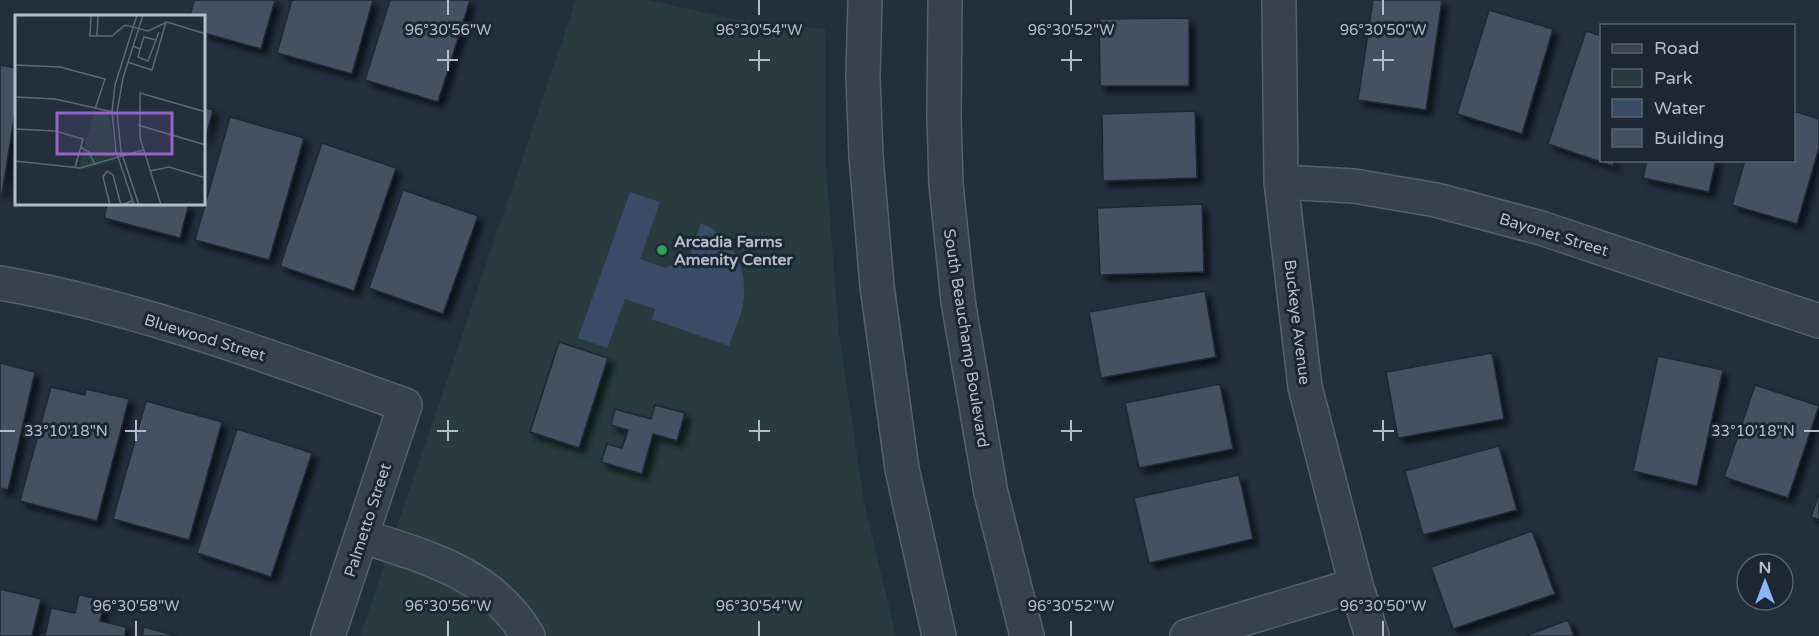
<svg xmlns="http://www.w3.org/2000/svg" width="1819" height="636" font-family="'Varela Round',sans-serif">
<defs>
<filter id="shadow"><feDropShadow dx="5.5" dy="5.5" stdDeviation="3" flood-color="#0009"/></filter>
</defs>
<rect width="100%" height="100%" fill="#242f3e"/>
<!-- green -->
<path fill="#263c3f" d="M576,0H649L736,20L825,29L826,166L839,334L864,502L896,636H360Z"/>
<!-- water -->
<path fill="#394c67" d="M630,192L660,202L640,259L665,268L689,258L701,223C733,236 749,271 743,305C740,319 733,333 729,346L652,319L655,309L625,299L607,348L578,338Z"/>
<!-- building -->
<path fill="#455162" stroke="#1f2835" stroke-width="1.5" filter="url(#shadow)" d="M194,0H275L261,49L204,33V16H190Z
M292,0H373L352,74L277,53Z
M390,0H470L438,102L365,80Z
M1373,0H1442L1426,110L1358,100Z
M1489,10L1553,29L1522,134L1457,114Z
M1189,18V86H1100L1099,19Z
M1586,31L1602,36V160H1615L1613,166L1548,144Z
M0,65L16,68V105L2,194H0Z
M204,107L213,110L204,144Z
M1195,111L1197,178L1103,181L1102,114Z
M1794,111L1819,119V148L1797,224L1732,205L1745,160H1794Z
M230,117L304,138L269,260L195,240Z
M322,143L396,168L354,291L280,266Z
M1647,160H1716L1709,192L1643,178Z
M403,190L478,216L443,314L369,288Z
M107,204H189L180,238L104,218Z
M1202,204L1204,272L1100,275L1097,208Z
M1205,291L1216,357L1101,378L1089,312Z
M559,342L608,358L579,448L530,432Z
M1492,353L1504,419L1398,438L1386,372Z
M1658,356L1723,370L1697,486L1633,471Z
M0,363L35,372L8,490L0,488Z
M1220,384L1233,449L1139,468L1125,403Z
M1755,385L1819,406L1788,498L1724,477Z
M51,387L85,395L86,389L129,399L97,521L20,501Z
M146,401L222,422L189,540L113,519Z
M655,405L685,413L677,441L653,434L642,474L601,462L607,444L622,448L628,430L611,425L615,409L651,419Z
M237,429L312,453L271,577L197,553Z
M1499,446L1517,510L1423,535L1405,471Z
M1239,475L1253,539L1149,563L1134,498Z
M1819,493V520L1811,517Z
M1532,531L1555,594L1453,629L1431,567Z
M0,589L41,599L32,636H0Z
M79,595L105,600L100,621L126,627L125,636H45L51,608L75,613Z
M1568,620L1574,636H1525Z
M144,627L177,636H142Z"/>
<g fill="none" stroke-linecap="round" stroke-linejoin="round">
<!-- minor casing -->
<g stroke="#565f6c" stroke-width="36">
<path id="minor" d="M865,0L863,78L866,156L877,286L902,469L939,636
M945,0L944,118L946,184L958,301L991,493L1027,636
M1279,0L1281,182L1305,387L1356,585L1372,636
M1281,182L1354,186L1436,200L1541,228L1819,321
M0,283C139,307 273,358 405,405L328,636
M361,536C426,557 491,573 528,636
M1187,636L1356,585"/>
</g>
<!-- minor -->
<use href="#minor" stroke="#38414e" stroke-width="33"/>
</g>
<!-- ticks -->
<path fill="none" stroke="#b4bcc9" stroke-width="2" d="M448,0V15M759,0V15M1071,0V15M1383,0V15M448,50V71M759,50V71M1071,50V71M1383,50V71M437,60H458M749,60H770M1061,60H1082M1373,60H1394M136,420V441M448,420V441M759,420V441M1071,420V441M1383,420V441M0,431H15M125,431H146M437,431H458M749,431H770M1061,431H1082M1373,431H1394M1804,431H1819M136,621V636M448,621V636M759,621V636M1071,621V636M1383,621V636"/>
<!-- markers -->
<circle fill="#2e9e5b" stroke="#1d2633" stroke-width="2" cx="662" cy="250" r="6"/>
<g text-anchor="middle" stroke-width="6" stroke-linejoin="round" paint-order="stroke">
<!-- street labels -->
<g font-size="16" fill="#b4bcc9" stroke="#1d2633">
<text transform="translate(1554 234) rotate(17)" y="6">Bayonet Street</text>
<text transform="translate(1298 322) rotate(83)" y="6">Buckeye Avenue</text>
<text transform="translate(205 337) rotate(17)" y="6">Bluewood Street</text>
<text transform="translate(967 338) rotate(81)" y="6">South Beauchamp Boulevard</text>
<text transform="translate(367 520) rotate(-72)" y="6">Palmetto Street</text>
</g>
<!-- poi labels -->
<g font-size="16" font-weight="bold" fill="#b4bcc9" stroke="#1d2633" text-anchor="start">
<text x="674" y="247">Arcadia Farms<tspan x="674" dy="18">Amenity Center</tspan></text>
</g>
</g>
<!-- overview -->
<g transform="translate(15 15)">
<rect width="190" height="190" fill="#242f3e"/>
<path d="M79,97L94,100L102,146L63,156Z" fill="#263c3f"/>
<path fill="none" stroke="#5e6776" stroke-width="1.5" d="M76,0L75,21H97L110,10L133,16L152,7L191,19M82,21L83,0M118,31L125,34L123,42L133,46L144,17M125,34L129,22L141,25M112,47L137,55L151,7M0,50L45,52L90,64L80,94M0,82L40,84L98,97M123,110L191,130M0,114L40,116L68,124L60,153M65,132L74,137L80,150M0,146L65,153L128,135M135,156L154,152L191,163M95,190L88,162L92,156L98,160L106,190L117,186M119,190L101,136L97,97L100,70L122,0M124,190L106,136L102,97L108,63L128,0M146,190L125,123V78L191,97"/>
<path fill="#9266c3" fill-opacity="0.15" stroke="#9266c3" stroke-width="3" d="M42,98H157V139H42Z"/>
<rect width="190" height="190" fill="none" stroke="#b4bcc9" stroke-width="3"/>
</g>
<g font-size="15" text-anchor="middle" fill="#b4bcc9" stroke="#1d2633" stroke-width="6" stroke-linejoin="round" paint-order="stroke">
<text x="448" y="35">96°30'56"W</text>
<text x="759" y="35">96°30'54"W</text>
<text x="1071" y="35">96°30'52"W</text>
<text x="1383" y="35">96°30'50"W</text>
<text x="66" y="436">33°10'18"N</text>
<text x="1753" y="436">33°10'18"N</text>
<text x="136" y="611">96°30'58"W</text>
<text x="448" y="611">96°30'56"W</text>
<text x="759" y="611">96°30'54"W</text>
<text x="1071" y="611">96°30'52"W</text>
<text x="1383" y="611">96°30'50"W</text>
</g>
<!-- legend -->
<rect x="1600" y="24" width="195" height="138" fill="#1d2633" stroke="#59626f" stroke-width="1.5"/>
<rect x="1612" y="44" width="30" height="9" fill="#38414e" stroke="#59626f" stroke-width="1.5"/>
<text x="1654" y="54" font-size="18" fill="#b4bcc9">Road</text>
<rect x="1612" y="69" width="30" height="18" fill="#263c3f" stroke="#59626f" stroke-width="1.5"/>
<text x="1654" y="84" font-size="18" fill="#b4bcc9">Park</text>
<rect x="1612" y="99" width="30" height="18" fill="#394c67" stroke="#59626f" stroke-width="1.5"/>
<text x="1654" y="114" font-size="18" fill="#b4bcc9">Water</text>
<rect x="1612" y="129" width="30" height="18" fill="#455162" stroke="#59626f" stroke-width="1.5"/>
<text x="1654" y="144" font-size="18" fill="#b4bcc9">Building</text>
<!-- north arrow -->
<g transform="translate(1765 582)"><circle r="28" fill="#1d2633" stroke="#59626f" stroke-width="1.5"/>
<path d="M0-4.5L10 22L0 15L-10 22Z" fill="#8ab4f8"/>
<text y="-9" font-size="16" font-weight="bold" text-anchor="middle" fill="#b4bcc9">N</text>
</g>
</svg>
